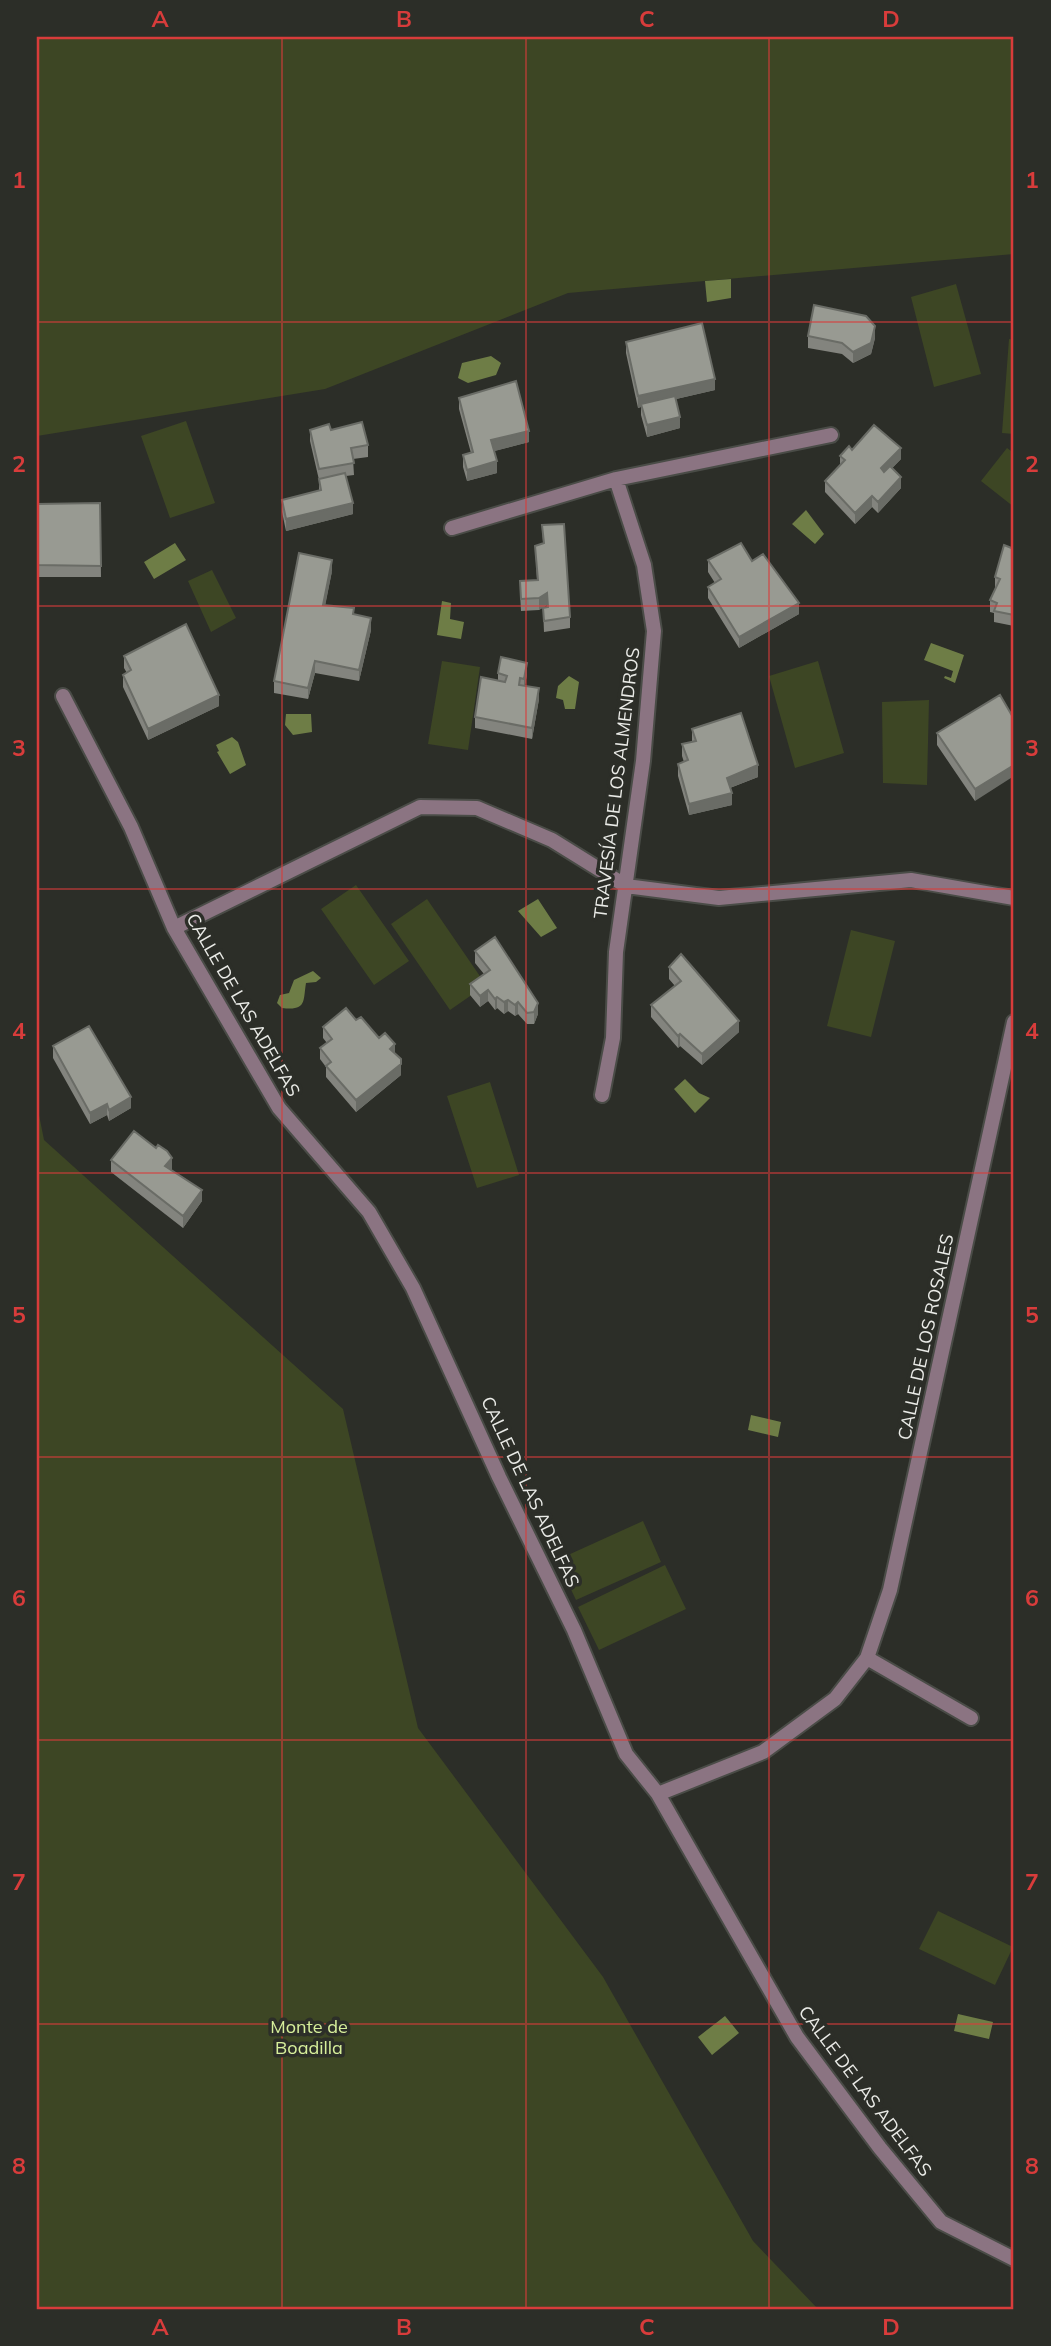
<svg xmlns="http://www.w3.org/2000/svg" width="1051" height="2346" font-family="Mulish,sans-serif">
<rect width="100%" height="100%" fill="#2c2e28"/>
<!-- green -->
<path fill="#3d4624" d="M37,37H1014V254L568,293L325,389L37,436Z
M956,284L981,374L934,387L911,297Z
M1009,339L1014,340V434L1002,433Z
M186,421L215,503L170,518L141,436Z
M1007,448L1014,453V507L981,481Z
M212,570L236,618L211,632L188,581Z
M442,661L480,667L468,750L428,744Z
M818,661L844,753L795,768L769,676Z
M929,700L927,785L883,783L882,702Z
M356,885L409,961L374,985L321,909Z
M427,899L486,985L450,1010L391,924Z
M851,930L895,941L871,1037L827,1026Z
M490,1082L519,1175L477,1188L447,1096Z
M37,1105L44,1140L343,1409L418,1728L603,1977L753,2241L818,2309H37Z
M643,1521L661,1562L576,1600L557,1560Z
M665,1565L686,1609L599,1650L578,1607Z
M938,1911L1013,1947L995,1985L919,1949Z"/>
<!-- water -->
<path fill="#6e7d46" d="M731,279V298L707,302L705,281Z
M491,356L501,363L496,375L468,383L458,378L462,363Z
M806,510L824,534L815,544L792,524Z
M175,543L186,560L154,579L144,562Z
M442,601L451,603L450,619L464,622L461,639L437,635Z
M931,643L964,655L955,683L944,678L945,676L951,678L953,671L924,660Z
M569,676L579,682L575,709H565L563,700L556,698L558,686Z
M286,714H311L312,732L293,735L285,725Z
M232,737L238,742L246,765L230,774L217,752L219,751L216,745Z
M538,899L557,928L541,937L518,911Z
M313,971L321,978L316,982L306,983C303,1001 307,1011 282,1008L277,1003L280,995L289,993L294,980Z
M685,1079L699,1093L710,1098L695,1113L674,1089Z
M751,1415L781,1422L778,1437L748,1430Z
M958,2014L993,2022L989,2039L954,2031Z
M725,2016L739,2033L712,2055L698,2037Z"/>
<g fill="none" stroke-linecap="round" stroke-linejoin="round">
<!-- street casing -->
<g stroke="#4a4c47" stroke-width="18">
<path id="street" d="M452,528L616,479L831,435
M63,696L131,827L174,928L279,1108L369,1212L413,1288L499,1477L574,1630L626,1754L658,1794L797,2037L880,2148L941,2222L1014,2259
M174,928L420,807L477,808L552,840L626,886L719,898L911,880L1014,898
M602,1095L613,1038L616,952L643,761L654,631L644,565L616,479
M867,1658L971,1718
M658,1794L763,1752L835,1699L867,1658L890,1590L1014,1022"/>
</g>
<!-- street -->
<use href="#street" stroke="#8b7482" stroke-width="14"/>
</g>
<!-- wall -->
<path fill="#83847e" d="M808,336L875,338L871,354L853,363L842,354L808,348Z
M626,342L715,390L676,399L680,428L647,437L641,415V407L638,408L626,353Z
M459,398L529,442L494,451L497,473L467,481L463,467V455L471,453L459,409Z
M310,430H331L368,445V457L353,459L354,475L346,476L353,514L286,531L282,512V500L319,491V480L310,441Z
M852,450L901,459L892,468L901,488L878,513L872,507L855,524L825,492V481L840,466V456Z
M100,503L101,577H37V504Z
M542,525L570,617V628L544,632L543,608L547,607V605L539,610L521,611L520,593V581L537,580L535,546L543,543Z
M1014,549V626L994,622V613L990,612V600L995,589V577Z
M708,560L752,561L799,614L739,648L708,598V587L715,583L708,572Z
M332,571L325,605L354,614L371,630L359,681L315,673L308,699L274,693V681Z
M124,656L219,706L148,740L123,687V675L127,673L124,668Z
M498,673L527,674L525,686L539,699L532,739L475,728V717L498,681Z
M1014,719L975,801L937,745V733Z
M692,729L758,777L730,788L732,805L689,815L678,776V764L684,762L682,756V744L692,742Z
M475,951L538,1014L534,1024H527L518,1014L515,1016L508,1011L504,1014L497,1008L495,1010L488,1001L480,1007L470,995V984L484,974L475,963Z
M669,967L739,1032L702,1065L680,1046L678,1048L651,1017V1005L675,986L669,979Z
M356,1020L379,1038L395,1054L401,1075L356,1112L326,1077V1067L320,1059V1048L327,1043L323,1038V1027Z
M53,1046L131,1108L109,1121L107,1115L90,1124L53,1058Z
M111,1160L172,1169L171,1170L202,1201L183,1228L111,1172Z"/>
<!-- shaded-wall -->
<path fill="#6a6c66" d="M875,326V338L871,354L853,363V352Z
M715,379V390L642,407L641,404V407L638,408V396Z
M680,417V428L647,437V425Z
M529,431V442L491,452V440Z
M901,448V459L881,480V468Z
M497,461V473L467,481V470Z
M901,477V488L878,513V502Z
M872,496V507L855,524V513Z
M353,503V514L286,531V519Z
M332,560V571L323,617V605Z
M547,593V605L539,610V598Z
M799,603V614L739,648V637Z
M371,618V630L359,681V670Z
M315,661V673L308,699V688Z
M527,663V674L524,691V679Z
M539,688V699L532,739V728Z
M219,695V706L148,740V729Z
M758,765V777L727,789V778Z
M1014,765V776L975,801V789Z
M732,793V805L689,815V804Z
M488,990V1001L480,1007V996Z
M497,997V1008L495,1010V999Z
M508,1000V1011L504,1014V1002Z
M518,1002V1014L515,1016V1005Z
M538,1003V1014L534,1024V1012Z
M739,1021V1032L702,1065V1054Z
M680,1034V1046L678,1048V1036Z
M395,1044V1055L390,1049Z
M401,1059V1075L356,1112V1100Z
M131,1097V1108L109,1121V1110Z
M107,1104V1115L90,1124V1113Z
M172,1158V1169L165,1178V1166Z
M202,1190V1201L183,1228V1216Z"/>
<!-- building -->
<path fill="#989a92" stroke="#6a6c66" stroke-width="2" d="M814,305L866,316L875,326L871,343L853,352L842,343L808,336Z
M702,323L715,379L638,396L626,342Z
M516,381L529,431L491,440L497,461L467,470L463,455L473,452L459,398Z
M675,396L680,417L647,425L641,404Z
M362,422L368,445L351,448L354,463L319,469L310,430L329,424L331,430Z
M874,425L901,448L881,468L884,472L890,466L901,477L878,502L872,496L855,513L825,481L845,460L840,456L849,446L852,450Z
M345,473L353,503L286,519L282,500L321,490L319,479Z
M100,503L101,566L37,565V504Z
M564,524L570,617L544,621L543,608L548,607L547,593L539,598L521,599L520,581L538,580L535,546L544,543L542,525Z
M741,543L752,561L763,554L799,603L739,637L708,587L721,579L708,560Z
M1004,545L1014,549V615L994,611L997,603L990,600L1000,579L995,577Z
M299,553L332,560L323,605L354,608L353,614L371,618L359,670L315,661L308,688L274,681Z
M186,624L219,695L148,729L123,675L131,670L124,656Z
M501,657L527,663L524,679L520,678L519,685L539,688L532,728L475,717L481,677L505,682L507,676L498,673Z
M1000,695L1014,719V765L975,789L937,733Z
M741,713L758,765L727,778L732,793L689,804L678,764L688,760L682,744L696,741L692,729Z
M495,937L538,1003L534,1012L527,1013L518,1002L515,1005L508,1000L504,1002L497,997L495,999L488,990L480,996L470,984L490,970L475,951Z
M681,954L739,1021L702,1054L680,1034L678,1036L651,1005L681,981L669,967Z
M346,1008L356,1020L361,1017L379,1038L385,1033L395,1044L390,1049L401,1059V1064L356,1100L326,1066L331,1062L320,1048L332,1039L323,1027Z
M89,1026L131,1097L109,1110L107,1104L90,1113L53,1046Z
M134,1131L156,1148L158,1145L167,1151L172,1158L165,1166L202,1190L183,1216L111,1160Z"/>
<!-- grid -->
<path fill="none" stroke="#d83c3b" stroke-width="2" stroke-opacity="0.55" d="M282,37V2309M526,37V2309M769,37V2309M37,322H1014M37,606H1014M37,889H1014M37,1173H1014M37,1457H1014M37,1740H1014M37,2024H1014"/>
<g text-anchor="middle" stroke-width="7" stroke-linejoin="round" paint-order="stroke">
<!-- street labels -->
<g font-size="18" fill="#eaebe7" stroke="#2c2e28">
<text transform="translate(617 783) rotate(-83)" y="6">TRAVESÍA DE LOS ALMENDROS</text>
<text transform="translate(243 1005) rotate(60)" y="6">CALLE DE LAS ADELFAS</text>
<text transform="translate(926 1337) rotate(-78)" y="6">CALLE DE LOS ROSALES</text>
<text transform="translate(530 1492) rotate(65)" y="6">CALLE DE LAS ADELFAS</text>
<text transform="translate(865 2091) rotate(53)" y="6">CALLE DE LAS ADELFAS</text>
</g>
<!-- park labels -->
<g font-size="18" fill="#d7ef9b" stroke="#2c2e28">
<text x="309" y="2033">Monte de<tspan x="309" dy="21">Boadilla</tspan></text>
</g>
</g>
<!-- border -->
<rect width="1051" height="2346" fill="none" stroke="#2c2e28" stroke-width="77"/>
<rect x="38" y="38" width="974" height="2270" fill="none" stroke="#d83c3b" stroke-width="2.5"/>
<g font-size="23" text-anchor="middle" font-weight="bold" fill="#d83c3b">
<text x="160" y="27">A</text>
<text x="404" y="27">B</text>
<text x="647" y="27">C</text>
<text x="891" y="27">D</text>
<text x="19" y="188">1</text>
<text x="1032" y="188">1</text>
<text x="19" y="472">2</text>
<text x="1032" y="472">2</text>
<text x="19" y="756">3</text>
<text x="1032" y="756">3</text>
<text x="19" y="1039">4</text>
<text x="1032" y="1039">4</text>
<text x="19" y="1323">5</text>
<text x="1032" y="1323">5</text>
<text x="19" y="1606">6</text>
<text x="1032" y="1606">6</text>
<text x="19" y="1890">7</text>
<text x="1032" y="1890">7</text>
<text x="19" y="2174">8</text>
<text x="1032" y="2174">8</text>
<text x="160" y="2335">A</text>
<text x="404" y="2335">B</text>
<text x="647" y="2335">C</text>
<text x="891" y="2335">D</text>
</g>
</svg>
